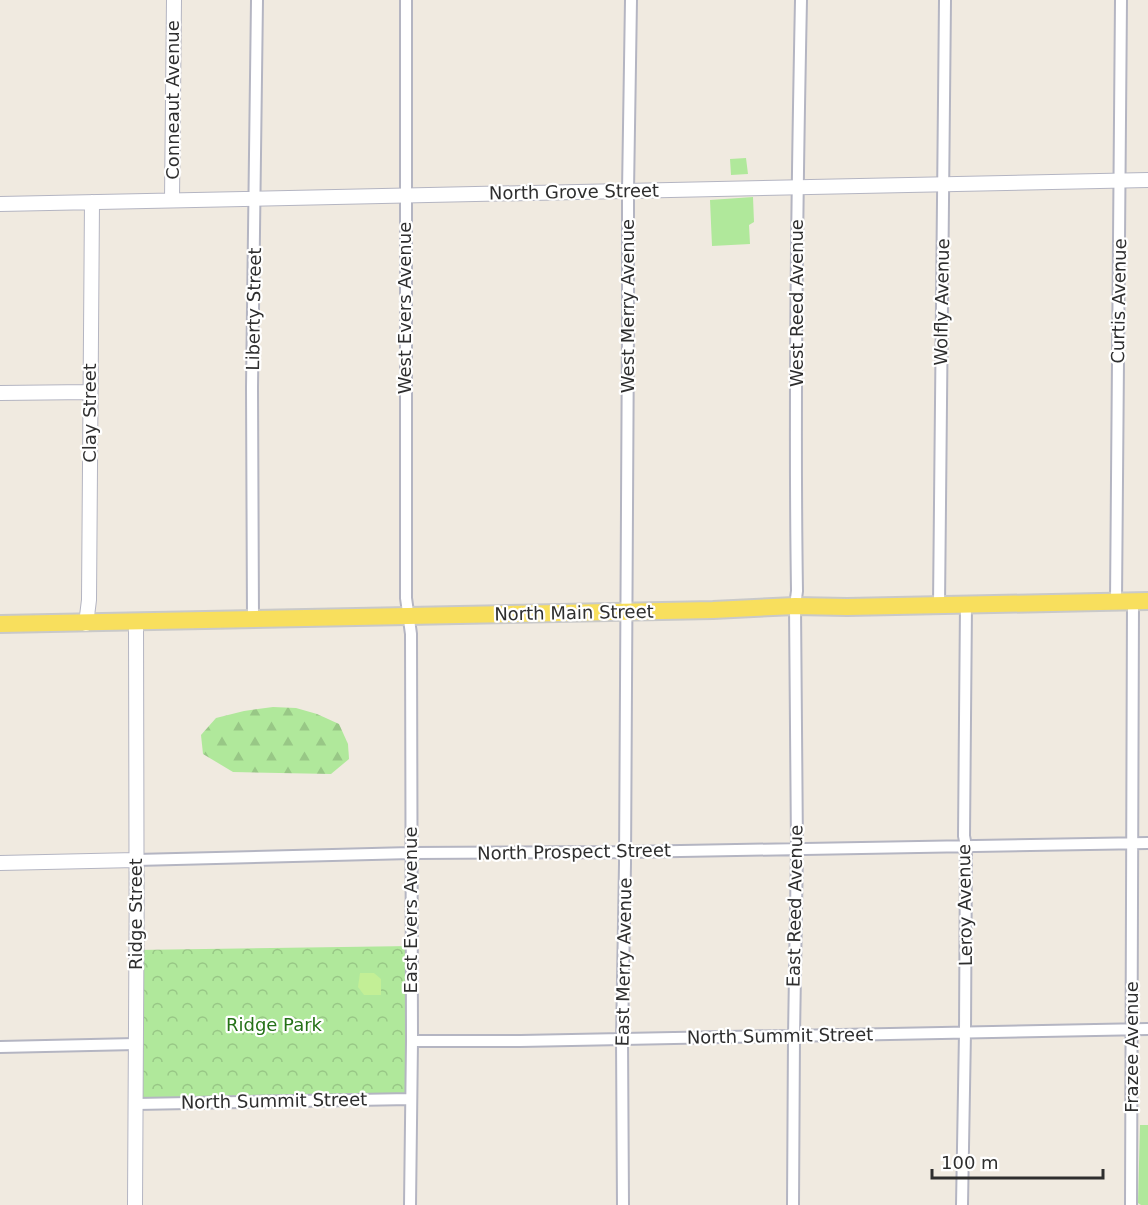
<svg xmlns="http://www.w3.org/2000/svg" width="1148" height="1205" font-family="'DejaVu Sans',sans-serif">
<defs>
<pattern id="forest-firs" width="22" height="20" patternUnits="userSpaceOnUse" patternTransform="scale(1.5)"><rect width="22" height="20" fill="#b0e89b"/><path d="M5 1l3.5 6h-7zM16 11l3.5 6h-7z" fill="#98c786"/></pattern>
<pattern id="park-crowns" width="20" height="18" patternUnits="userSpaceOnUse" patternTransform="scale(1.5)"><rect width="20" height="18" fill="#b0e89b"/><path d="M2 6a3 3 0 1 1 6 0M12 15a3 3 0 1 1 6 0" fill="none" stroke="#98c786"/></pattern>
</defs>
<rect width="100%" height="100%" fill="#f0eae0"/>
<!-- grass -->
<path fill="#b0e89b" d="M746,158L748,174L731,175L730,159Z
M753,197L754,222L749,225L750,244L712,246L710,200Z
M1140,1125H1148V1205H1141L1138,1203Z"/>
<!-- forest -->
<path fill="url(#forest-firs)" d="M273,707L296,708L317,714L339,724L348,744L349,759L331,774L233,772L203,754L201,735L216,718L244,711Z"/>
<!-- park -->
<path fill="url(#park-crowns)" d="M412,946L411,1099L136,1104V950Z"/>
<!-- pitch -->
<path fill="#c3ef96" d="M360,973H374L381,979V995H364L358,987Z"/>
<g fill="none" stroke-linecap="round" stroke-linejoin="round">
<!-- minor casing -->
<g stroke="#b4b5c2" stroke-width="14">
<path id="minor" d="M406,0V598L411,634L412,1041L410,1205
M1116,601L1121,0
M939,605L945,0
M253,619L252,387L257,0
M136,860L411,853L625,852L1148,843
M412,1041H520L1148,1029
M0,1047L136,1044
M136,1104L411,1099
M623,1205L622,1039L625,864L628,328V191L631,0
M793,1205L794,1036L797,849L795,606L797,591C794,394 797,197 801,0
M962,1205L965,1032L966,846L964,836L966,604
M1131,1205L1133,601"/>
</g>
<!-- tertiary casing -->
<g stroke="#b4b5c2" stroke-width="16">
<path id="tertiary" d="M172,200L174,0
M0,204L1148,180
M0,393L90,392
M86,624L89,600L92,202
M0,863L136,860
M135,1205C137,1011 137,816 136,622"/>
</g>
<!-- primary casing -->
<g stroke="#c9c9c9" stroke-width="20">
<path id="primary" d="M0,624L713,610L795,606L847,607L1148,601"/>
</g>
<!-- minor -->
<use href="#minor" stroke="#fff" stroke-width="10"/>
<!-- tertiary -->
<use href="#tertiary" stroke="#fff" stroke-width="14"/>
<!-- primary -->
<use href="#primary" stroke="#f8df5d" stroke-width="16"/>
</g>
<g text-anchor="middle" stroke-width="4.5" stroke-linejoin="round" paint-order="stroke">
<!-- street labels -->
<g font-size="18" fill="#2e2e2e" stroke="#fff">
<text transform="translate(173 100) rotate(-90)" y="6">Conneaut Avenue</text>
<text transform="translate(574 192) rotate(-1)" y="6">North Grove Street</text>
<text transform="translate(1119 301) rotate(-89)" y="6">Curtis Avenue</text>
<text transform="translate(942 302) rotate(-89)" y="6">Wolfly Avenue</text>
<text transform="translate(797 303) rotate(-90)" y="6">West Reed Avenue</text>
<text transform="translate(628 306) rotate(-90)" y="6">West Merry Avenue</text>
<text transform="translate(405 308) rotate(-90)" y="6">West Evers Avenue</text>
<text transform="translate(254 309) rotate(-89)" y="6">Liberty Street</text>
<text transform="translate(90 413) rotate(-90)" y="6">Clay Street</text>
<text transform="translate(574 613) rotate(-1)" y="6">North Main Street</text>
<text transform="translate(574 852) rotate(-1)" y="6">North Prospect Street</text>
<text transform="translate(965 905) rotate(-91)" y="6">Leroy Avenue</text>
<text transform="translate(795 906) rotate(-89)" y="6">East Reed Avenue</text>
<text transform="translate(411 910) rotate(-90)" y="6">East Evers Avenue</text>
<text transform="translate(136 914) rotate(-90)" y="6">Ridge Street</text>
<text transform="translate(624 962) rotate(-89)" y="6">East Merry Avenue</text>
<text transform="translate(780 1036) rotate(-1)" y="6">North Summit Street</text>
<text transform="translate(1132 1047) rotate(-90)" y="6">Frazee Avenue</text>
<text transform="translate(274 1101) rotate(-1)" y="6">North Summit Street</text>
</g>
<!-- park labels -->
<g font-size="18" fill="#247117" stroke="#fff">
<text x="274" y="1031">Ridge Park</text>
</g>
</g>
<!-- scale -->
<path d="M932 1169v9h171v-9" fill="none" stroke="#2e2e2e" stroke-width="3"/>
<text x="941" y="1169" font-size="18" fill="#2e2e2e" stroke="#ffffff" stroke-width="4.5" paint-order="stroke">100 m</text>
</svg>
